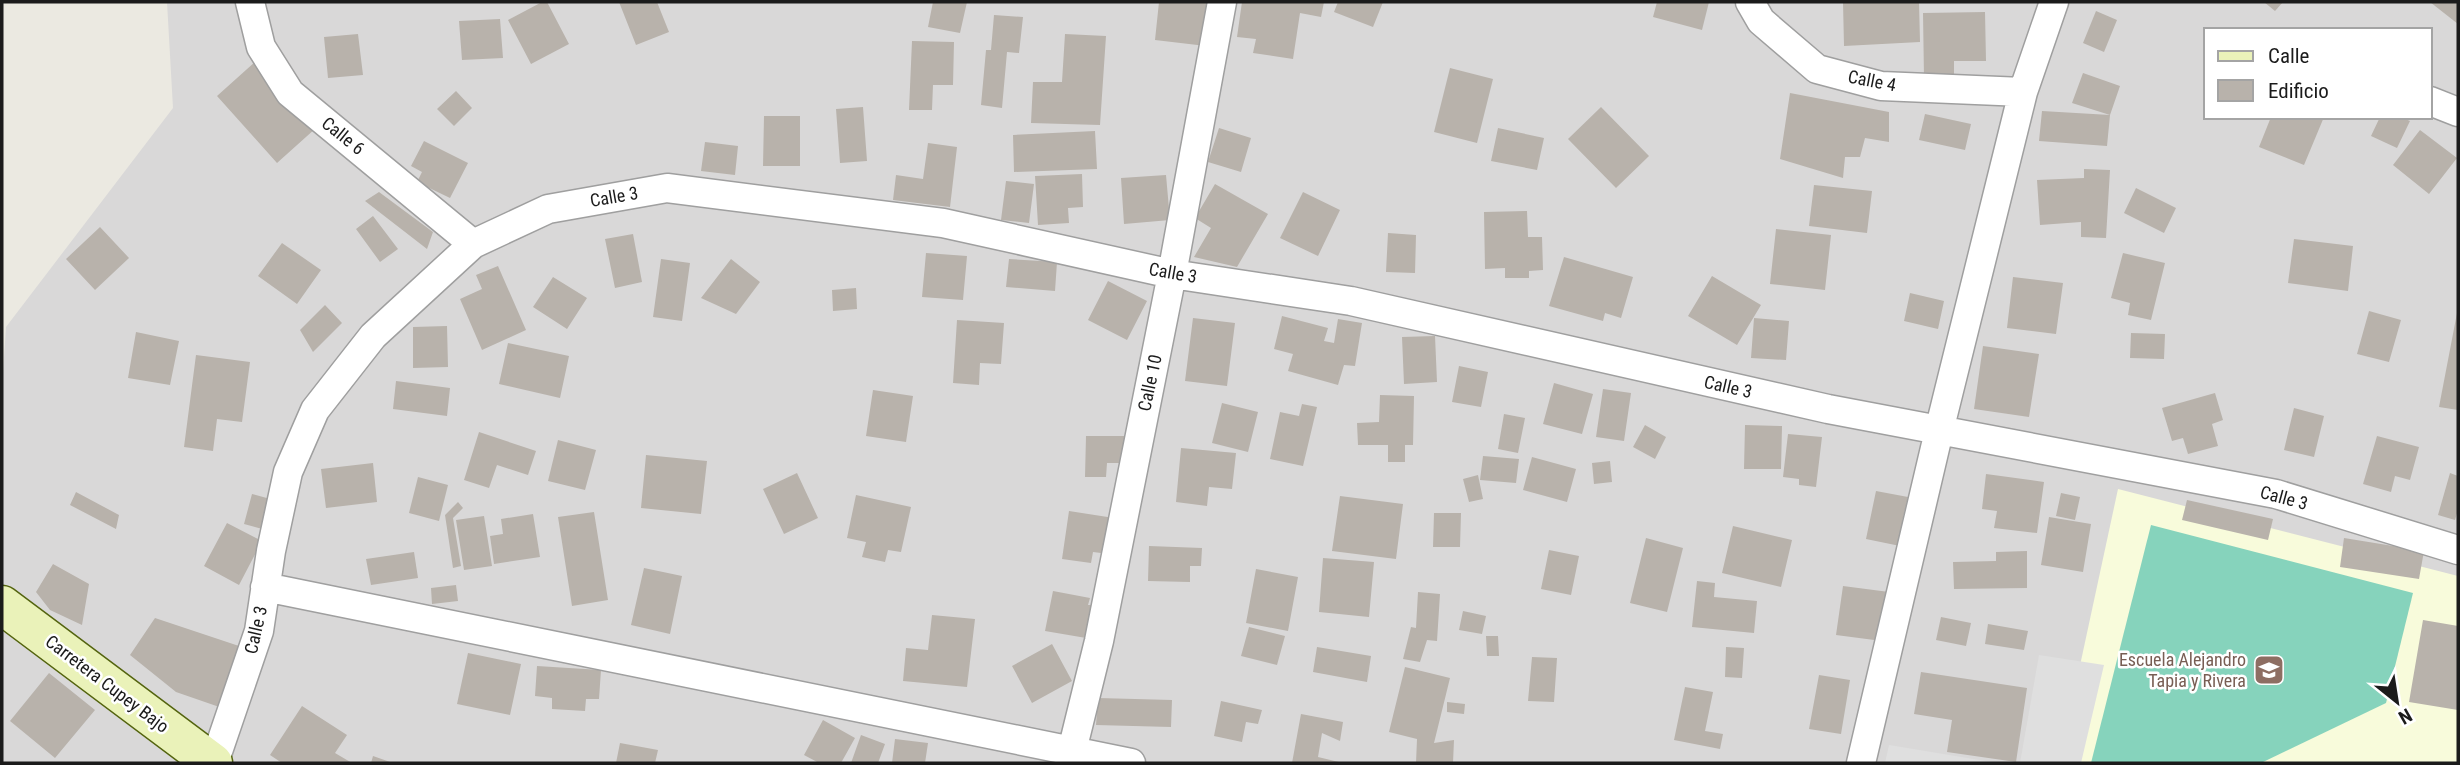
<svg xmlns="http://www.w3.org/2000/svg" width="2460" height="765" font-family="'Roboto Condensed',sans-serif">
<rect width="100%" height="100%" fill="#ebe9e1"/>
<!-- residential -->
<path fill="#d9d8d8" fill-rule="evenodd" d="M167,2H2458V763H2V388L6,327L173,108ZM2206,30H2430V117H2206Z"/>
<!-- education -->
<path fill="#f8fbdb" d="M2118,489L2458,576V763H2059Z"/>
<!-- pitch -->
<path fill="#86d3bc" d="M2151,525L2413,593L2386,703L2261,763H2091Z"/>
<!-- parking -->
<path fill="#dfdfdf" d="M2039,655L2104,665L2081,763H2020Z
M1889,745L1997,763H1885Z"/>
<!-- building -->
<path fill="#b8b2ab" d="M542,2H547L569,44L531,64L508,20Z
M619,2H657L669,32L636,45Z
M933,2H967L960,33L928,27Z
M1159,2H1211L1206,46L1155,40Z
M1242,2H1324L1321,17L1300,13L1293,59L1253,53L1256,39L1237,37Z
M1338,2H1383L1373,27L1334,12Z
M1657,2H1709L1702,30L1653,17Z
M1843,2H1919L1920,42L1844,46Z
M2264,2H2283L2275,11Z
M2430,2H2458V24Z
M2096,11L2117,20L2104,52L2083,43Z
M1985,12L1986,61H1954V78H1924L1923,13Z
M994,15L1023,17L1019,53L1007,52L1002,108L981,105L986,50H991Z
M500,19L503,58L462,60L459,21Z
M358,34L363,75L328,78L324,37Z
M1065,34L1106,36L1100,125L1031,123L1033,82H1062Z
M912,41L954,42L953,85H933L932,110H909Z
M256,61L316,128L277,163L217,96Z
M1450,68L1493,79L1477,143L1434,132Z
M2083,73L2120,86L2110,115L2072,103Z
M456,91L472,108L454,126L437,109Z
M1790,93L1889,112V142L1865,138L1860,157H1845L1843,178L1780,159Z
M863,107L867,161L840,163L836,109Z
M1601,107L1649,156L1616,188L1568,139Z
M2042,111L2110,115L2107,146L2039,141Z
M1925,114L1971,124L1965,150L1919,140Z
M764,116H800V166H763Z
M2271,117H2324L2304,165L2259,147Z
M2380,117H2401L2410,121L2397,148L2371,136Z
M1219,128L1251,138L1241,172L1208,162Z
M1498,128L1544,138L1537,170L1491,161Z
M2420,130L2457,158L2429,194L2393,165Z
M1095,131L1097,169L1014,172L1013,135Z
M424,141L468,163L450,198L417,182L422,172L411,166Z
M705,142L738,146L735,175L701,171Z
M928,143L957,147L950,207L893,200L896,175L923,179Z
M2084,169L2110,170L2106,238L2081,237V222L2040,225L2037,180L2084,178Z
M1082,174L1083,207L1068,208L1069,223L1038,225L1035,176Z
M1166,175L1170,220L1124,224L1121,178Z
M1006,181L1034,184L1029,223L1001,220Z
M1215,184L1268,214L1237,267L1194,257L1211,228L1195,218Z
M1814,185L1872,191L1867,233L1809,226Z
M2136,188L2176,208L2164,233L2124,213Z
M379,192L433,232L427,249L365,201Z
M1303,192L1340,210L1318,256L1280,238Z
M1527,211L1528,237H1542L1543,270L1529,271V278H1505V268L1485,269L1484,212Z
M373,216L398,249L380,262L356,229Z
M100,227L129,258L95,290L66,259Z
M1776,229L1831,235L1825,290L1770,284Z
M1388,233L1416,235L1415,273L1386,272Z
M633,234L642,282L615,288L605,239Z
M2294,239L2353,246L2348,291L2288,283Z
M282,243L321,270L297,304L258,276Z
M926,253L967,256L963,300L922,297Z
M2123,253L2165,263L2151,320L2128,315L2130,303L2111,298Z
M1564,257L1633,277L1621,318L1605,313L1603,321L1549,306Z
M661,259L690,263L682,321L653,317Z
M731,259L760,282L736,314L701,298Z
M1009,259L1057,262L1055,291L1006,287Z
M498,266L526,330L482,350L460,299L482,289L476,275Z
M1712,276L1761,305L1737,345L1688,316Z
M553,277L587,298L567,329L533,307Z
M2013,277L2063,283L2056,334L2007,328Z
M1108,281L1147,301L1127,340L1088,320Z
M856,288L857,309L833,311L832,290Z
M1910,293L1944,301L1938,329L1904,321Z
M325,305L342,323L313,352L300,330Z
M2369,311L2401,320L2389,362L2357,354Z
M2457,313H2458V410L2439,407Z
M1282,316L1328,328L1324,341L1334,343L1338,319L1362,323L1355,366L1344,365L1338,385L1288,371L1293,354L1274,349Z
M1193,318L1235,323L1227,386L1185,381Z
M1754,318L1789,321L1786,360L1751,358Z
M957,320L1004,323L1001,364L980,363L979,385L953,383Z
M447,326L448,367L413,368V327Z
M136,332L179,341L170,385L128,378Z
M2131,333L2165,334L2164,359L2130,358Z
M1435,336L1437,382L1404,384L1402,337Z
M508,343L569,356L560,398L499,384Z
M1983,346L2039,354L2029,417L1974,409Z
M196,355L250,362L242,422L217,419L213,451L184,447Z
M1459,366L1488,372L1481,407L1452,402Z
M396,381L450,388L447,416L393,409Z
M1554,383L1593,394L1582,434L1543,424Z
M1603,389L1631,393L1624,441L1596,437Z
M873,390L913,396L906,442L866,436Z
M2215,393L2223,420L2212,424L2218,446L2188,454L2183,438L2172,441L2162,408Z
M1380,395L1414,396L1413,445H1405V462H1388V445H1358L1357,423L1379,422Z
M1222,403L1258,412L1248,452L1212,443Z
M1302,404L1317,407L1303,466L1270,459L1280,412L1299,416Z
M2294,408L2324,416L2314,457L2284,450Z
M1504,414L1525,418L1518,453L1498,449Z
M1645,425L1666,437L1655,459L1633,447Z
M1745,425L1782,426L1781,469H1744Z
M479,432L536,451L528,475L497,465L489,488L464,480Z
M1788,434L1822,437L1816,487L1799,485V479L1783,477Z
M1086,436H1126L1125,463H1107L1106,477H1085Z
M2377,436L2419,447L2410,480L2395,476L2391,492L2363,484Z
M558,440L596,450L585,490L548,481Z
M1181,448L1236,453L1232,489L1209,487L1207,506L1176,502Z
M646,455L707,461L701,514L641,508Z
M1483,456L1519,459L1516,483L1480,480Z
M1532,457L1576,469L1567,502L1523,490Z
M1610,461L1612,482L1594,484L1592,463Z
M373,463L377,502L326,508L321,469Z
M797,473L818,518L784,534L763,489Z
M2450,473L2458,476V510L2455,520L2438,515Z
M1986,474L2044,482L2037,533L1994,528L1997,511L1982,509Z
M1478,475L1483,499L1469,502L1463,479Z
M418,477L448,485L439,521L409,513Z
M1876,491L1908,497L1902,522L1910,524L1905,547L1866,539Z
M76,492L119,515L116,529L70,505Z
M2061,493L2080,497L2075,520L2056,516Z
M252,494L274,500L266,530L244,524Z
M856,495L911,507L901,552L888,550L885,562L862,557L866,542L847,538Z
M1340,496L1403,504L1396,559L1332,551Z
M2187,500L2273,519L2268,540L2182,520Z
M458,502L463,508L453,518L461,566L453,568L445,515Z
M1069,511L1114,518L1109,554L1093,552L1091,563L1062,559Z
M594,512L608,600L572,606L558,517Z
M1434,513H1461L1460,547H1433Z
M533,514L540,557L494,564L490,536L503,534L501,519Z
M484,516L492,566L464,570L456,520Z
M2049,517L2091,524L2083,572L2041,565Z
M227,523L262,541L239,585L204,566Z
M1733,526L1792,540L1781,587L1722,573Z
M1646,538L1683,548L1667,612L1630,603Z
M2344,538L2424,551L2419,579L2340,567Z
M1149,546L1202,548L1201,566H1190V582L1148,581Z
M1549,550L1579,556L1571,595L1541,589Z
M2027,551V588L1954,589L1953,562L1996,561V552Z
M414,552L418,578L371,585L366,559Z
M1323,558L1374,562L1369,617L1319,612Z
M53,564L89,584L82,625L50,610L36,592Z
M644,568L682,576L670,634L631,625Z
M1256,569L1298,577L1288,631L1246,623Z
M1697,581L1715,583L1714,597L1757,601L1754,633L1692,627Z
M456,585L458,601L432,604L431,588Z
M1843,586L1889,592L1882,641L1836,635Z
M1053,591L1090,598L1088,605H1098L1092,639L1045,631Z
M1418,592L1440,594L1437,641L1427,640L1420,662L1403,659L1411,627L1416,628Z
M1463,611L1486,616L1482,634L1459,630Z
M932,615L975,619L967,687L903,681L906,648L928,650Z
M1941,617L1971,623L1966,646L1936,640Z
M155,618L245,648L228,710L176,692L130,655Z
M2423,620L2458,626V710L2409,702Z
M1988,624L2028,631L2024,650L1985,644Z
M1249,627L1285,636L1277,665L1241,656Z
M1486,636H1498L1499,656H1487Z
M1052,644L1072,681L1032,703L1012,666Z
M1317,647L1371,656L1367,682L1313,672Z
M1726,647L1744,648L1742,678L1725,677Z
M468,653L521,664L510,715L457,704Z
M1532,657L1557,658L1554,702L1528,701Z
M537,666L601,670L599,699H586L585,711L552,709V698L535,696Z
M1405,667L1450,678L1434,743L1454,740L1453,763H1416L1417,739L1389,732Z
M1921,672L2027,688L2016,762L1947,752L1952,720L1914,714Z
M49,673L95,710L55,758L10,721Z
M1819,675L1850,680L1841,734L1809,729Z
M1685,687L1713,692L1705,731L1723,734L1720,749L1674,740Z
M1098,698L1172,700L1171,727L1096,725Z
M1221,701L1262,710L1258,724L1246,722L1242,742L1214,736Z
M1447,702L1465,704L1464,714L1447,712Z
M302,706L347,735L335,753L352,763H282L270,755Z
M1301,714L1343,722L1340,741L1322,733L1318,757L1343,763H1292Z
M823,720L855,738L841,763H819L804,755Z
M861,735L885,744L878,763H851Z
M895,739L928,743L925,763H892Z
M620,743L658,750L655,763H616Z
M373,756L393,763H371Z"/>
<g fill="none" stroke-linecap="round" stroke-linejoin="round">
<!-- street casing -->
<g stroke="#9f9f9f" stroke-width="31">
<path id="street" d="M250,2L261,47L290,93L473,244
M1750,2L1761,21L1817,69L1881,86L2023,92
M2430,101L2458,112
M265,587L1131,763
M214,763L259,631L271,551L288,472L315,410L373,336L473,244L548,209L667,188L943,223L1172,274L1351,301L1828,409L2276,494L2458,550
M1069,763L1099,641L1172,274L1222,2
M1861,763L1939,431L2023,92L2054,2"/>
</g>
<!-- secondary casing -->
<g stroke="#54640f" stroke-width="41">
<path id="secondary" d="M2,605L213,763"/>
</g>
<!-- street -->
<use href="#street" stroke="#fff" stroke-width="28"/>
<!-- secondary -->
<use href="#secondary" stroke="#eaf2b9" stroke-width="38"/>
</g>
<!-- icons -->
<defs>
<g id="school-square" transform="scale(1.575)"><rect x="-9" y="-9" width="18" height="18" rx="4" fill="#8d6e63" stroke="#fff"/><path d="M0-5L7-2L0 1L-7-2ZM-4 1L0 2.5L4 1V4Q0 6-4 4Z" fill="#fff"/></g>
</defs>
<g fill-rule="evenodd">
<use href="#school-square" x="2269" y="670"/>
</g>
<g text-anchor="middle" stroke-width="5" stroke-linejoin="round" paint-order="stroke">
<!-- street labels -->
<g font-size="18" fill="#1b1b1b" stroke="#fff">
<text transform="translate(1872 81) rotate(11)" y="6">Calle 4</text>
<text transform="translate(343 136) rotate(39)" y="6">Calle 6</text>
<text transform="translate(614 197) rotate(-10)" y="6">Calle 3</text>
<text transform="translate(1173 273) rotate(10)" y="6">Calle 3</text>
<text transform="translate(1150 383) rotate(-78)" y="6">Calle 10</text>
<text transform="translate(1728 387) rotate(13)" y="6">Calle 3</text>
<text transform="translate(2284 498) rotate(15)" y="6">Calle 3</text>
<text transform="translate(256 630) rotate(-77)" y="6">Calle 3</text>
<text transform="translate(107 684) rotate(37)" y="6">Carretera Cupey Bajo</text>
</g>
<!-- education labels -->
<g font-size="18" fill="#785e54" stroke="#fff" text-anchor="end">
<text x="2246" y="666">Escuela Alejandro<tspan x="2246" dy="21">Tapia y Rivera</tspan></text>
</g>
</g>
<!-- border -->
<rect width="2460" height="765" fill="none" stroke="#1b1b1b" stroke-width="7"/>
<!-- legend -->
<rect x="2204" y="28" width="228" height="91" fill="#ffffff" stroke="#a4a4a4" stroke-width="2"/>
<rect x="2218" y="51" width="35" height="10" fill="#eaf2b9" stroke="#a4a4a4" stroke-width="2"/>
<text x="2268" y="63" font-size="21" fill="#1b1b1b">Calle</text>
<rect x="2218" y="80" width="35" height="21" fill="#b8b2ab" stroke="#a4a4a4" stroke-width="2"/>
<text x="2268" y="98" font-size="21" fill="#1b1b1b">Edificio</text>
<!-- north arrow -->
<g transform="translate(2397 702) rotate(150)" stroke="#ffffff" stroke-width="5" paint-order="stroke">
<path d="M0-5L12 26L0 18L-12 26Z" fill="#1b1b1b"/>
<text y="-10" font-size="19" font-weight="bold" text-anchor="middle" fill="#1b1b1b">N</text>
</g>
</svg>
